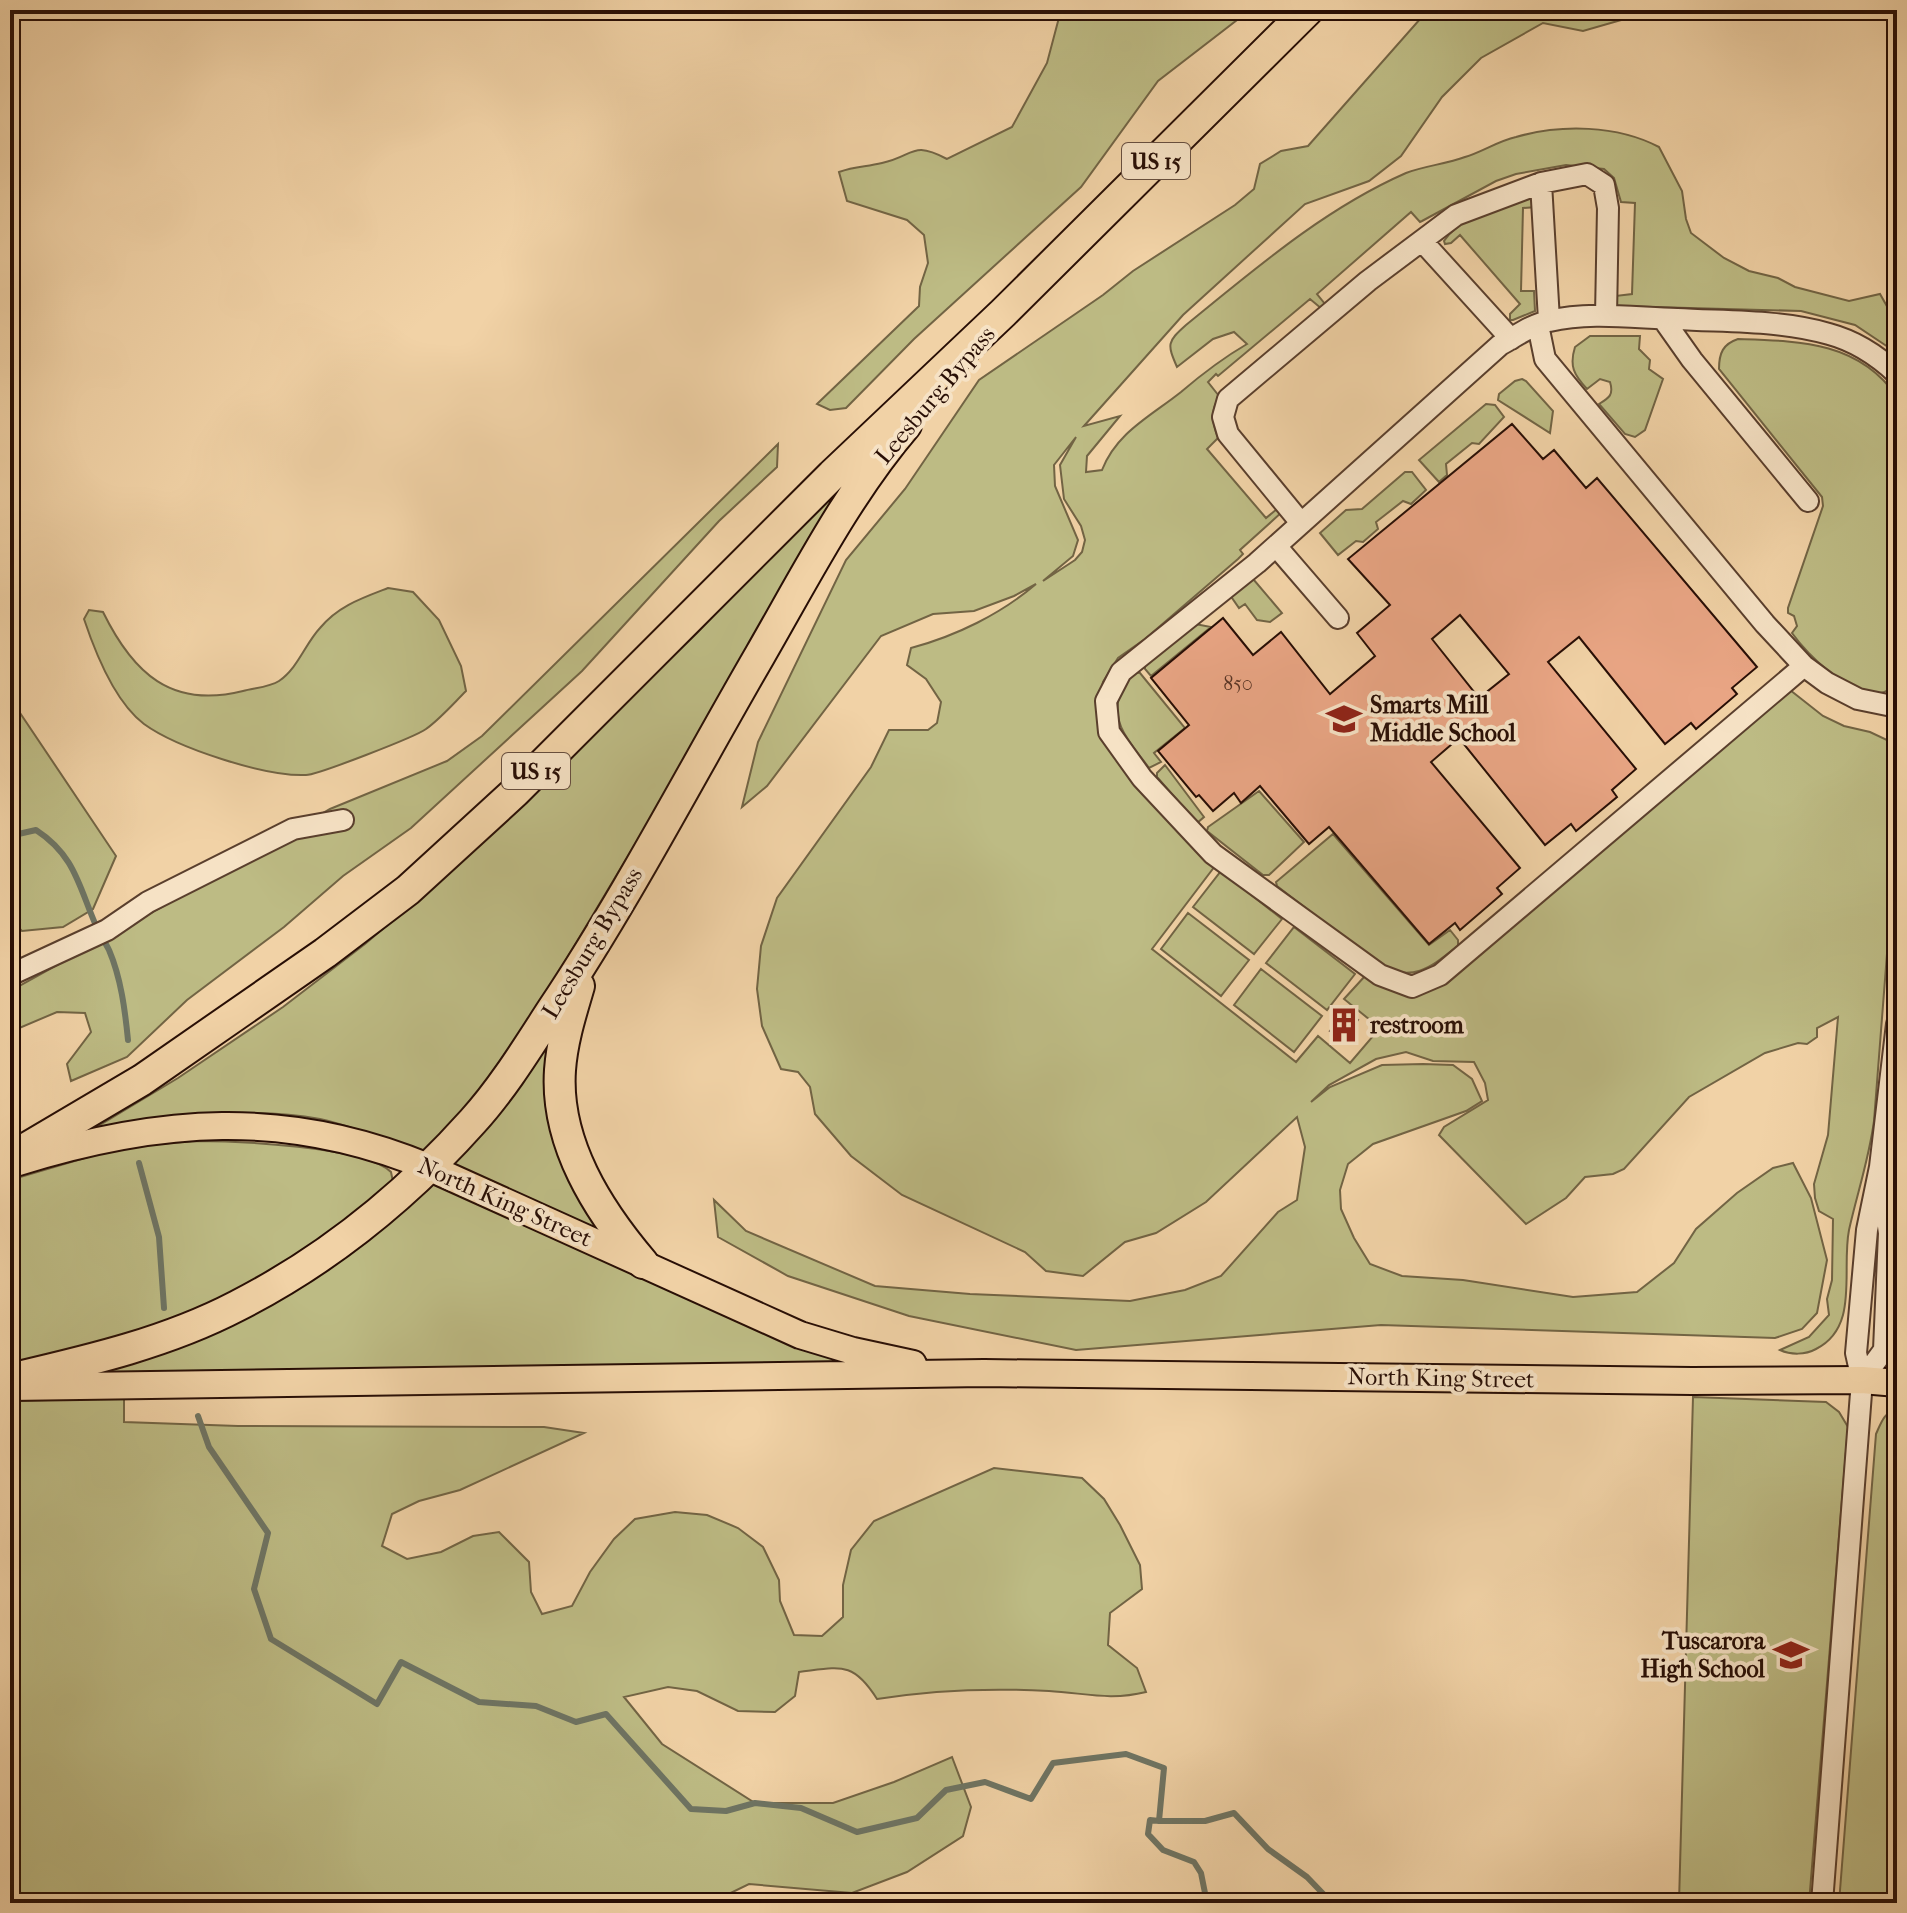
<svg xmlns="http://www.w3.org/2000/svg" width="1907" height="1913" font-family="'IM FELL French Canon',serif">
<rect width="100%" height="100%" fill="#f1d2a6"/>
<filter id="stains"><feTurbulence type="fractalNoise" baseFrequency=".0025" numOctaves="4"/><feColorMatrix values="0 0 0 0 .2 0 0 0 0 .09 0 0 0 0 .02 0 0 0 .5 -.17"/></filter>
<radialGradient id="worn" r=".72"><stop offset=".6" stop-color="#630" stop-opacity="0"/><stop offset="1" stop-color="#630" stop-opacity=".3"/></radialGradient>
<!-- green -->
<path fill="#bdbb84" stroke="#726444" stroke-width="2" fill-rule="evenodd" d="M1061,10H1250L1158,81L1081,187L914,339L846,408L830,410L817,404L919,306L920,287L928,263L924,235L907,220L847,201L839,172C855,166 866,167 882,163C915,156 911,140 947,159L1012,127L1047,63Z
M1428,10H1656L1583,31L1543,23L1481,58L1442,97L1401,156L1369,181L1305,204L1183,315L1084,426L1120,416L1087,456L1086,472L1102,470C1117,432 1151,416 1181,392C1202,374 1223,358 1247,344L1234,332L1213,339L1177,367C1167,344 1167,342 1186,325C1255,269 1324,209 1406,173C1424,166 1446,164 1465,157C1482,152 1498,141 1516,137C1561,124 1617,125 1659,147L1682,191L1686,219L1691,233L1724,258L1749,271L1778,278L1795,287L1849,301L1880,294L1897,324V353L1855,325L1801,311L1617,306L1615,296L1632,294L1635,203L1621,202L1614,178L1604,169L1566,165L1516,174L1496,181L1422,221L1420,222L1411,212L1317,294L1325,304L1322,309L1310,299L1218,376L1216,374L1208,382L1219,396C1210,413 1212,421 1218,438L1207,449L1266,518L1277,509L1282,512L1240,550L1243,554L1238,559L1145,639L1118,658L1103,682L1098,707L1218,862L1152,949L1296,1062L1318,1036L1350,1063L1380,1028L1344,999L1365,976L1409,992L1790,690L1823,716L1844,726L1870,732L1887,740L1897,760V825L1874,1121C1869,1159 1857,1194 1849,1230C1841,1270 1860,1327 1816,1349C1805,1355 1791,1355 1780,1350L1809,1337L1829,1315L1827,1299L1832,1280L1833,1219L1819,1211L1815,1198L1814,1184L1828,1135L1838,1017L1817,1028V1037L1807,1044L1798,1043L1765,1053L1689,1097L1624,1169L1613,1174L1585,1177L1566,1198L1526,1224L1439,1135L1444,1127L1488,1100L1485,1083L1474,1062L1433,1061L1406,1052L1376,1059L1329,1085L1311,1102L1330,1087L1382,1065L1423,1064L1453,1065L1472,1079L1482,1101L1466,1111L1373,1144L1348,1164L1340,1190L1341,1209L1354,1238L1370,1264L1402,1276L1463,1280L1573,1297L1637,1292L1674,1263L1696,1229L1737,1193L1773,1168L1793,1163L1811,1198L1827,1260L1817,1313L1802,1329L1775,1338L1381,1325L1076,1350L909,1316L788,1276L718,1237L714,1200L746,1231L875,1286L970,1294L1130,1301L1185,1290L1221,1276L1278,1212L1297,1200L1305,1147L1297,1117L1206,1202L1156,1233L1125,1242L1083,1276L1046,1271L1025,1252L902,1195L851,1156L815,1114L810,1087L798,1072L781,1069L762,1026L757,989L761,946L777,898L871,767L889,730H928L937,723L941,702L926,679L907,665L911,648C956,636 1001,614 1036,584L1014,596L974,611L933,614L881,636L767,786L742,807L758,742L846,560L905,489L979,380L1103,295L1133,271L1235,205L1254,189L1260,164L1281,151L1308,146ZM1076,437L1060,465L1064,499L1081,526L1085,540L1082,552L1075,560L1043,581L1073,556L1078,540L1055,486L1054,465Z
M1534,196L1536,207L1523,208L1521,291H1534L1535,311L1513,320H1510V314L1520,304L1460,235L1451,243L1445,244L1444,241C1462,214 1505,206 1534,196Z
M1590,336H1640L1639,349L1650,360L1649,369L1663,379L1645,430L1635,437L1625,434L1599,404C1609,398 1614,395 1610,382L1600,379L1587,389C1574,375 1569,366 1575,347Z
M1738,339C1798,341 1859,341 1897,397V685C1890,690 1882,694 1873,694C1847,693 1807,654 1792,633L1797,626L1794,616L1788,613V608L1823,506L1822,497L1719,369C1719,353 1723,344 1738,339Z
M1522,379L1526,381L1553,411L1550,433L1498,400L1499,394L1515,381Z
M1486,404L1495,405L1504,417L1479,444L1472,443L1446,464L1447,475L1439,482L1419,460Z
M888,433L763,630L536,1010L463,1113L425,1153C391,1141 355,1127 320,1119C247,1105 167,1118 95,1128L178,1078L283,1007L365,944L438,882L697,633Z
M778,444L777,467L719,521L582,671L411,828L343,876L284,927L187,1000L127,1057L71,1081L67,1064L91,1032L85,1013L57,1012L10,1032V991L171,902L330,809L447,761L482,736Z
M1405,472H1412L1426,490L1411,504L1403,501L1376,522L1378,529L1363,542L1356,541L1338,555L1320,533L1346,510L1362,509Z
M1248,573L1282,613L1270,622L1257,620L1245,604L1239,608L1230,595Z
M388,588L413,592L439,620L461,666L466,691C453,704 440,719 426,729C415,737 317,775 306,775C266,777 177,748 144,724C115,702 95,652 84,619L89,610L103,612C133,673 171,709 243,691C254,688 270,687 279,681C298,668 305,644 320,628C338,606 362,598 388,588Z
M1190,623L1211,627L1151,676L1145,669V661Z
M1133,672L1140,673L1185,728L1154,753L1161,762L1149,768C1131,743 1110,725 1120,693C1123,683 1125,679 1133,672Z
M10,698L116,856L93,909L63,927L22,931L10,919Z
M1165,765L1204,817L1197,823L1157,777V773Z
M1259,791L1304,842L1269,875H1263L1207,831L1208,827Z
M1333,834L1429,945L1450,930L1458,940V946C1432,966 1414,983 1381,966L1277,886L1276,882Z
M1221,871L1282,919L1254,954L1193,907Z
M1188,913L1249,960L1221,996L1161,949Z
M1294,927L1355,974L1327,1010L1266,963Z
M1261,969L1322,1016L1294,1052L1234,1005Z
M556,1018L606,1238L445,1163Z
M195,1141C234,1141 365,1146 391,1172L393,1182L381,1197L266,1275L213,1302L177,1318L106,1343L10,1366V1180L122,1147Z
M429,1178L878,1367L164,1374L105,1372Z
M1693,1397L1826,1402L1839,1412L1848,1427L1809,1903H1679Z
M124,1398V1422L238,1426L544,1427L584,1433L460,1490L419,1501L392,1514L382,1546L407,1559L441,1552L473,1536L499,1532L529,1562L531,1592L542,1614L572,1606L590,1572L614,1539L635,1519L675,1512L707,1515L738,1528L763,1547L779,1580L780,1601L794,1635L822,1636L843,1617V1585L851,1550L874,1521L994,1468L1082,1478L1104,1499L1120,1525L1140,1565L1142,1589L1110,1613L1108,1645L1137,1668L1146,1692C1110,1701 1085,1693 1049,1691C992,1688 933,1690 877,1699C853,1661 841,1667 799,1672L795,1696L775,1712L738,1711L697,1691L668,1687L624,1697L662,1744L755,1803H833L894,1782L952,1757L971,1807L963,1836L907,1872L852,1893L749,1884L710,1903H10V1401Z
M1897,1409V1903H1839L1876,1434C1881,1423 1884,1412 1897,1409Z"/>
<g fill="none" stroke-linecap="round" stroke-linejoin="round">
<!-- stream -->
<path stroke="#6e7463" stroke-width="6" d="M10,832L14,835L36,830C76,856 79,888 97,928C100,935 105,942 109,950C121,978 125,1010 128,1040
M139,1163L159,1237L164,1308
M198,1416L209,1447L268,1533L254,1589L271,1639L377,1704L401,1662L479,1702L536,1706L576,1722L606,1714L691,1809L726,1811L755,1803L801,1808L857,1832L917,1818L946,1790L985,1782L1031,1799L1053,1763L1126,1754L1164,1768L1159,1821H1205L1234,1813L1268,1849L1307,1877L1332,1903
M1159,1821L1150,1820L1148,1834L1163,1850L1194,1862L1201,1873L1207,1903"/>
</g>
<!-- building -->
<path fill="#e9a584" stroke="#280e05" stroke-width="2" fill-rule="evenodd" d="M1512,424L1543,459L1554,450L1586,488L1597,478L1757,667L1732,688L1737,694L1696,729L1691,723L1665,744L1579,637L1548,662L1636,769L1612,790L1617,797L1576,831L1571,824L1545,845L1459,738L1431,762L1520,868L1497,888L1502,894L1460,930L1455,923L1429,944L1329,827L1309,844L1260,786L1241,803L1234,793L1213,811L1199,795L1196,797L1158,751L1189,725L1151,678L1223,618L1253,655L1281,632L1330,694L1375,656L1357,633L1390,605L1348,559ZM1460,615L1509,674L1479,698L1432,639Z
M1346,1010L1358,1020L1343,1040L1330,1031Z"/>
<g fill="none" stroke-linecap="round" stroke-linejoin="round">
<!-- minor casing -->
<g stroke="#5a3f2d" stroke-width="24">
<path id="minor" d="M1541,183L1549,320
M1422,241L1511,339
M1663,319L1692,360L1808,501
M1538,325L1545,359L1765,624L1804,666L1827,683L1858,699L1897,707
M1301,523L1228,434L1223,417L1228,399L1368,281L1456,215L1541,183L1587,174L1604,185L1608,208L1606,316
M1276,546L1338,618
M1804,666L1440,975L1412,987L1380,975L1213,854L1142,778L1109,732L1106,701L1121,672L1257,563L1500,345C1515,337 1532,324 1549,321C1590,311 1636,318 1677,319C1727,322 1781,320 1829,334C1855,341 1878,356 1897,374
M10,975L107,930L148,902L293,829L343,820
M1862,1380L1884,1350L1889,1233L1882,1183
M1822,1903L1862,1380L1856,1353L1867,1230L1880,1167L1897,1024"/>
</g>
<!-- major casing -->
<g stroke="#280e05" stroke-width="30">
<path id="major" d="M15,1163C159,1118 286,1108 428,1167L800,1335L853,1351L913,1364
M10,1387L984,1373L1692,1381L1862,1380L1897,1383"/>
</g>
<!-- highway casing -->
<g stroke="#280e05" stroke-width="34">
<path id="highway" d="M579,986C571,1013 562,1041 560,1070C555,1143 598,1210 643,1263
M10,1158L142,1080L325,953L408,890L515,792L832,475L1003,313L1308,10
M10,1379C87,1361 166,1343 237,1306C327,1260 406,1196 473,1121C503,1088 528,1047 552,1010C628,896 691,774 760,655C805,577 847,494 906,425"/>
</g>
<!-- minor -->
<use href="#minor" stroke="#f6e2c5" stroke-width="20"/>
<!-- major -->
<use href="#major" stroke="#f1d2a6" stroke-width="26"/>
<!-- highway -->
<use href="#highway" stroke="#f1d2a6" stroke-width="30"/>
</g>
<!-- icons -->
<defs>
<g id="school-bare" transform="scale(2.76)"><path d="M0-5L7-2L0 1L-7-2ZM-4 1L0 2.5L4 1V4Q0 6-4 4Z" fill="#8f2418" stroke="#f6e2c5" stroke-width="2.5" paint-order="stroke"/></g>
<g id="building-bare" transform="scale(2.76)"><path d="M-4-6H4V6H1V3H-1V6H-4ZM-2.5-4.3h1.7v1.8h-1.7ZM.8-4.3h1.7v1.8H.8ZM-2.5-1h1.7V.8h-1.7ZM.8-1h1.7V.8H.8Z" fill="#8f2418" stroke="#f6e2c5" stroke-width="2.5" paint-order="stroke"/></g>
</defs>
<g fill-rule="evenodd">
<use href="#school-bare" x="1344" y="719"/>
<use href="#building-bare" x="1344" y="1025"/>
<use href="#school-bare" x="1791" y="1655"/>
</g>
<g text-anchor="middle" stroke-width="8" stroke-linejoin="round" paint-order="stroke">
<!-- number labels -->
<g font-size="20" fill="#583425">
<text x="1238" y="690">850</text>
</g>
<!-- shield labels -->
<g fill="#f6e2c5" stroke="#664e3f" stroke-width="2">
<rect x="1122" y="143" width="68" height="36" rx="6"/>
<rect x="502" y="753" width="68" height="36" rx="6"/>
</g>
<g font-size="22" font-weight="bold" fill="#280e05">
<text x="1156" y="169">US 15</text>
<text x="536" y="779">US 15</text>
</g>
<!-- street labels -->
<g font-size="24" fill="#280e05" stroke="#f6e2c5">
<text transform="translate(935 395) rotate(-50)" y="8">Leesburg Bypass</text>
<text transform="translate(592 943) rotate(-59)" y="8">Leesburg Bypass</text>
<text transform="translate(505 1202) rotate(24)" y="8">North King Street</text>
<text transform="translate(1441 1378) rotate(1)" y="8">North King Street</text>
</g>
<!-- poi labels -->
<g font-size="24" font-weight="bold" fill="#280e05" stroke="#f6e2c5" text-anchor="start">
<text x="1370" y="713">Smarts Mill<tspan x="1370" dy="28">Middle School</tspan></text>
<text x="1370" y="1033">restroom</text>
<text x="1765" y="1649" text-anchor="end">Tuscarora<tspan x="1765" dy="28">High School</tspan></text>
</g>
</g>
<!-- margin -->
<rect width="1907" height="1913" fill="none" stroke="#f1d2a6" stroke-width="40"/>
<rect x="12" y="12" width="1883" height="1889" fill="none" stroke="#280e05" stroke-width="4"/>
<rect x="20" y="20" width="1867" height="1873" fill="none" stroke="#280e05" stroke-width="2"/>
<rect width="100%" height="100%" filter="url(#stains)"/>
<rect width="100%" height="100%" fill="url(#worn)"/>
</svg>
